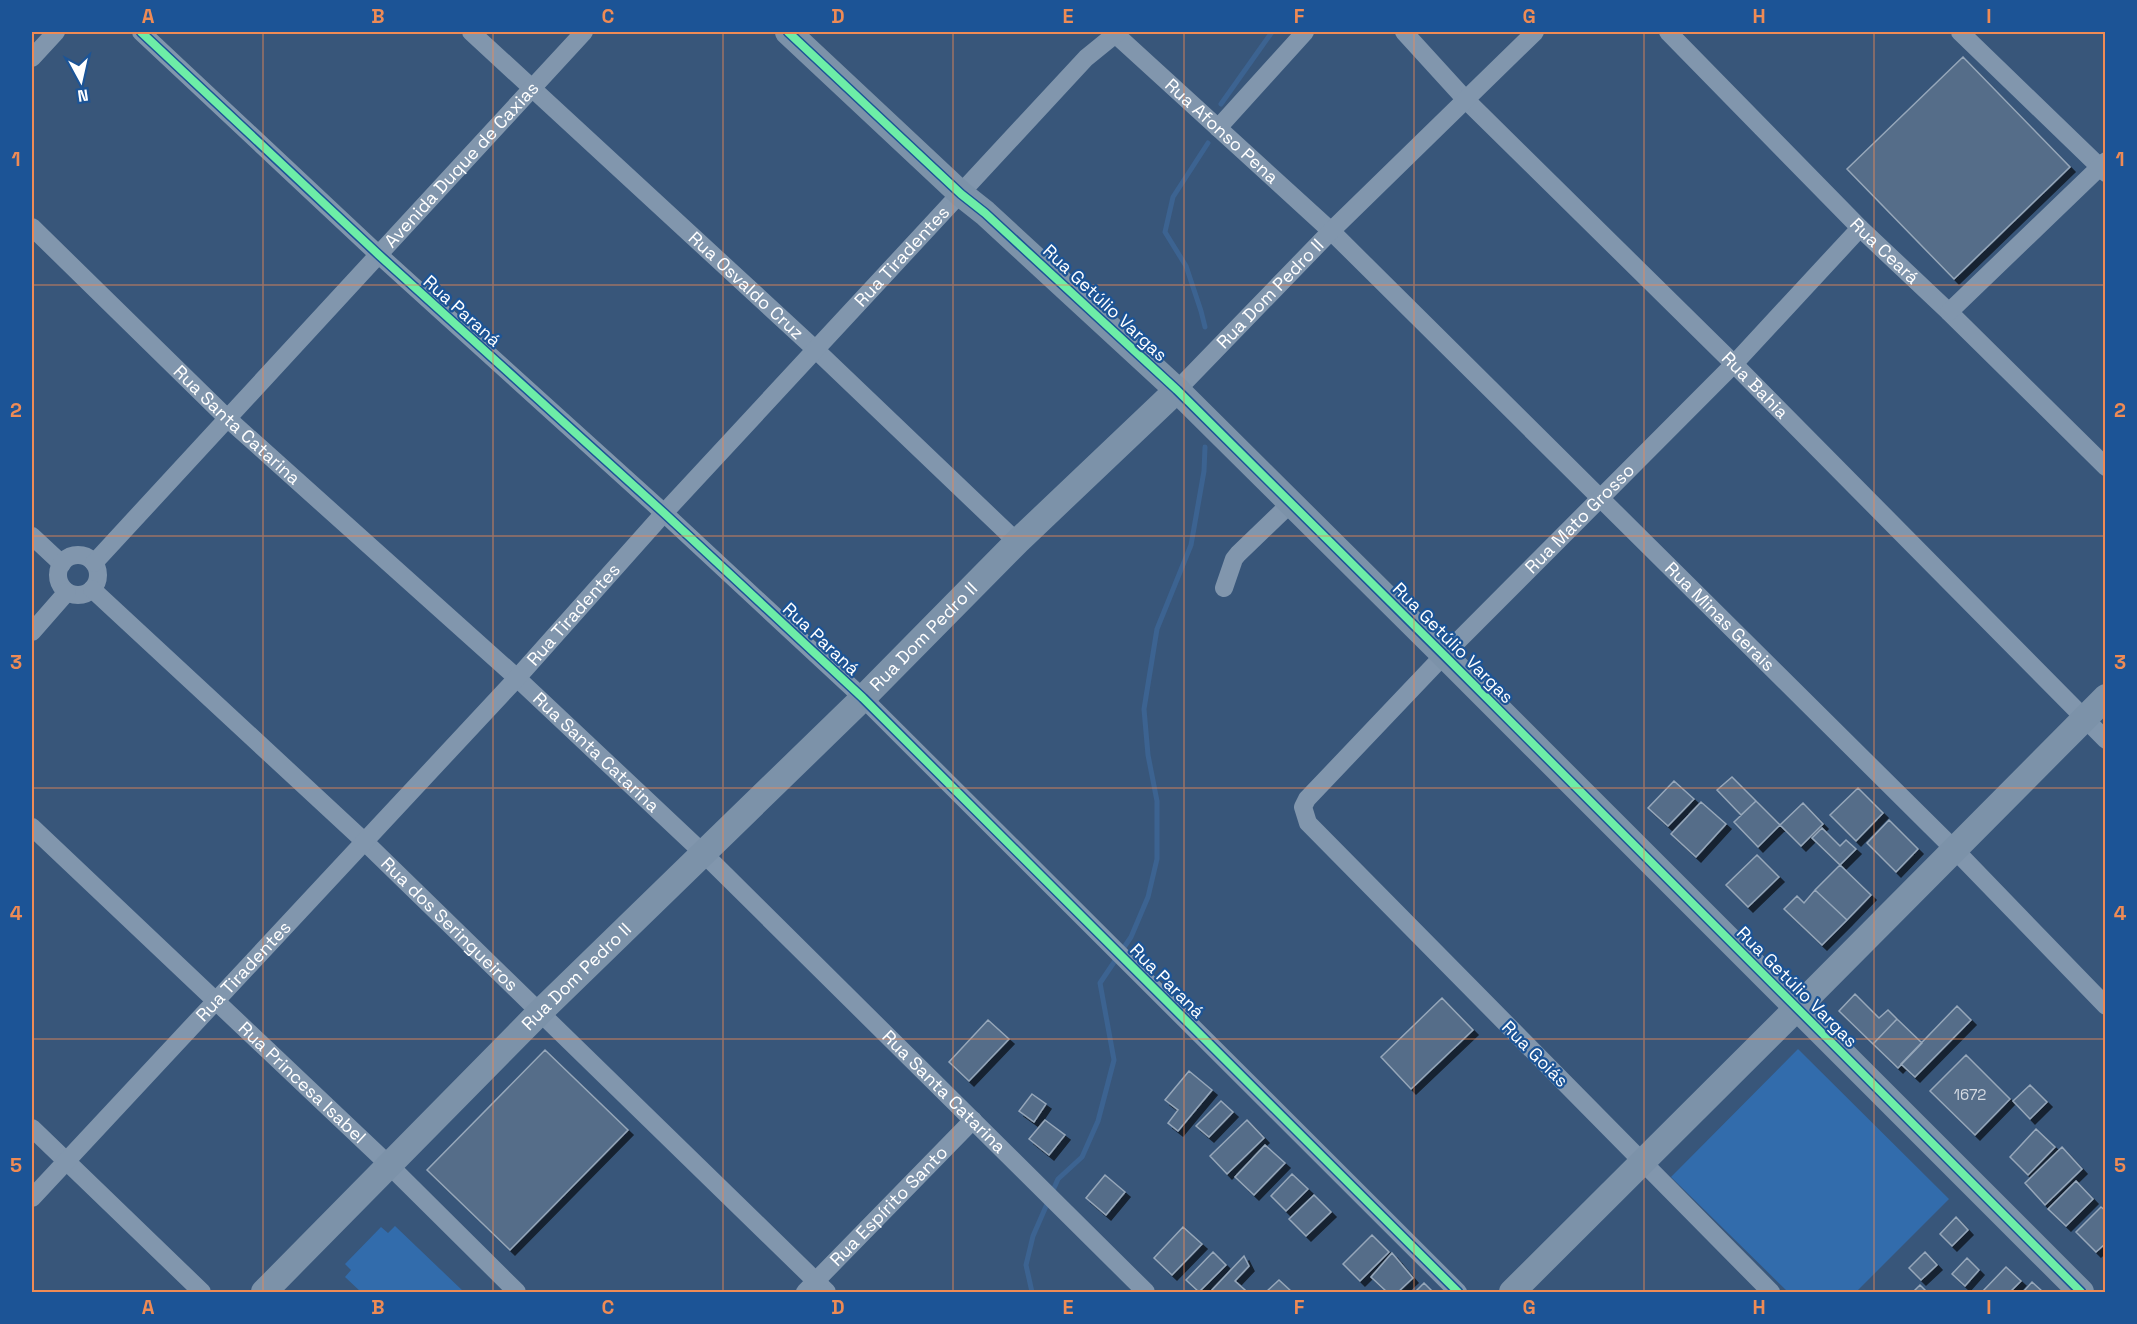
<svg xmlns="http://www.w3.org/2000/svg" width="2137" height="1324" font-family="'Space Grotesk',sans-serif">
<defs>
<filter id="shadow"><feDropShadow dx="5" dy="5" stdDeviation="0" flood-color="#0009"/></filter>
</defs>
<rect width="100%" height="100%" fill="#38567a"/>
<!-- green -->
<path fill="#326cac" d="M1798,1049L1949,1199L1856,1292H1788L1671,1177Z
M395,1226L464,1292H361L345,1277L351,1270L345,1264L381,1227L388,1233Z"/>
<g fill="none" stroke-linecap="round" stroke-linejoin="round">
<!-- stream -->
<path stroke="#3c6391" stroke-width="5" d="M1221,104L1272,32
M1205,327L1201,311L1186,266L1165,232L1173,197L1208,143
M1032,1292L1026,1265L1033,1236L1058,1179L1082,1157L1098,1121L1114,1060L1100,983L1131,937L1148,897L1157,859V801L1148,755L1144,709L1157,629L1191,545L1204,471L1205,447"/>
</g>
<!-- building -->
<path fill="#556d89" stroke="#96a7ba" stroke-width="1.5" filter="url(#shadow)" d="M1963,57L2070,167L1954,279L1847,169Z
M1732,777L1756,801L1741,815L1717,790Z
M1674,781L1694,799L1668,826L1648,808Z
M1858,788L1883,813L1856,841L1830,815Z
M1756,801L1780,825L1758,847L1734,822Z
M1701,802L1726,824L1696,857L1671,834Z
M1803,803L1823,824L1801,846L1780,825Z
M1889,820L1918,849L1896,872L1867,843Z
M1822,828L1840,846L1846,840L1856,849L1840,865L1812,838Z
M1757,855L1779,877L1748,907L1726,885Z
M1840,865L1871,895L1847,920L1815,890Z
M1815,890L1847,920L1822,945L1784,909L1797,896L1804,903Z
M1855,994L1879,1018L1888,1010L1897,1019L1873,1044L1839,1011Z
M1442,998L1473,1030L1411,1089L1381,1057Z
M1957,1006L1971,1020L1915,1077L1901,1064Z
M1897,1019L1922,1043L1898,1068L1873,1044Z
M988,1020L1009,1039L969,1081L949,1062Z
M545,1050L628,1130L510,1250L427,1170Z
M1966,1055L2010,1099L1975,1135L1930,1091Z
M1189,1071L1212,1090L1178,1131L1168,1123L1178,1110L1165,1100Z
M2030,1085L2047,1102L2030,1119L2013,1101Z
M1032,1094L1046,1104L1034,1122L1019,1111Z
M1221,1101L1233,1112L1209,1137L1196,1126Z
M1045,1120L1065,1135L1049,1155L1029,1139Z
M1247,1120L1264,1138L1227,1174L1210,1156Z
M2036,1129L2055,1147L2028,1175L2010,1157Z
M1265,1145L1285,1163L1254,1195L1235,1177Z
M2062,1147L2082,1169L2045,1205L2025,1183Z
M1292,1174L1308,1189L1286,1211L1271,1196Z
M1105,1175L1125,1192L1106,1215L1086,1198Z
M2076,1181L2093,1199L2066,1226L2048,1209Z
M1314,1195L1331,1212L1306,1236L1289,1219Z
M2101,1207L2106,1211V1243L2096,1252L2076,1232Z
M1956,1217L1968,1230L1952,1246L1940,1234Z
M1183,1227L1202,1244L1172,1275L1154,1258Z
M1372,1235L1389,1252L1360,1281L1343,1264Z
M1213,1252L1226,1265L1199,1292L1186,1280Z
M1925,1252L1937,1265L1921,1280L1909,1268Z
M1392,1253L1413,1278L1398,1292H1387L1371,1277Z
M1244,1256L1249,1266L1235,1281L1245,1290L1242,1292H1210Z
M1967,1258L1979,1270L1965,1286L1952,1274Z
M2006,1267L2021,1281L2010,1292H1982Z
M1279,1280L1292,1292H1266Z
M2032,1282L2043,1292H2023Z
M1424,1283L1433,1292H1415Z
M1920,1285L1927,1292H1913Z"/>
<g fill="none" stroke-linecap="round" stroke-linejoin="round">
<!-- street -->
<g stroke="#8196ad" stroke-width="18">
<path d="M141,32L379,255L664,513L863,698L1458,1292"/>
<path id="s1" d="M471,32L816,350L1017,542"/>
<path id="s2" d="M1113,32L1331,231L1954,849L2106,1006"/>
<path id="s3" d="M1404,32L1466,100L1734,364L2106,740"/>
<path id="s4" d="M1668,32L1860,228L1949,312L2106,467"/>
<path d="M1960,32L2106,173"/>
<path d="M32,58L56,32"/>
<path d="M1218,128L1305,32"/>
<path id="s5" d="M32,227L227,418L517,678L702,852L1146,1292"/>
<path d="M1949,312L2106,161"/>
<path id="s6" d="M1177,390L1331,231L1535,32"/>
<path d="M32,536L62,564"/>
<circle cx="78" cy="575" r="20"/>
<path id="s7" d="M94,563L584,32"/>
<path d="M1224,588L1234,559L1238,554L1291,503"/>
<path id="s8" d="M92,589L365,842L827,1292"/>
<path d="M32,632L67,592"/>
<path id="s9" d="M32,827L388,1164L517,1292"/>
<path d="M32,1128L202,1292"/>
<path id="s10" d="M32,1198L517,678L664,513L1086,58L1118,32"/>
<path id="s11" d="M805,1292L973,1120"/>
<path id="s12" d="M1771,1292L1308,823L1303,807L1307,799L1444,655L1734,364L1860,228"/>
</g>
<!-- secondary -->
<g stroke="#7c92a9" stroke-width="26">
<path d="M788,32L961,194L985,213L1177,390L1444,655L2081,1292"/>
<path id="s13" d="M264,1292L539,1013L863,698L1017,542L1177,390"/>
<path d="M1512,1292L1797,1008L2106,697"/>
</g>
<!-- cycleway casing -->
<g stroke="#1c5496" stroke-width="11">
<path id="cycleway" d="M141,32L379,255L664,513L863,698L1458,1292
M788,32L961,194L985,213L1177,390L1444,655L2081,1292"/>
</g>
<!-- cycleway -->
<use href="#cycleway" stroke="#6deda7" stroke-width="8"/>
</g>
<!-- grid -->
<path fill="none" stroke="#ef8b55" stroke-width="1.5" stroke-opacity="0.55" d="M263,32V1292M493,32V1292M723,32V1292M953,32V1292M1184,32V1292M1414,32V1292M1644,32V1292M1874,32V1292M32,285H2106M32,536H2106M32,788H2106M32,1039H2106"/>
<g text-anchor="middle" stroke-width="4.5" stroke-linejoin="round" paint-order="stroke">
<!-- number labels -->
<g font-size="15" fill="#d4dae2">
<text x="1970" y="1100">1672</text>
</g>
<!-- street labels -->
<g font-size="18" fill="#fff" stroke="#1c5496">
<text dy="6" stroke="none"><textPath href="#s2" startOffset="147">Rua Afonso Pena</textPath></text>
<text dy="6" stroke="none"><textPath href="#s7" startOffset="542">Avenida Duque de Caxias</textPath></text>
<text dy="6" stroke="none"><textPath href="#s4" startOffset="308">Rua Ceará</textPath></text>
<text dy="6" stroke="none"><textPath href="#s10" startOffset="1282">Rua Tiradentes</textPath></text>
<text dy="6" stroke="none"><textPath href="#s1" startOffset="374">Rua Osvaldo Cruz</textPath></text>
<text dy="6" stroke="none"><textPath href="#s6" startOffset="134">Rua Dom Pedro II</textPath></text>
<text transform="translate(1105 303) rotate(43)" y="6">Rua Getúlio Vargas</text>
<text transform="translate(462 311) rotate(42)" y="6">Rua Paraná</text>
<text dy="6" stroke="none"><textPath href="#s3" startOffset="498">Rua Bahia</textPath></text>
<text dy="6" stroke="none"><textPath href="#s5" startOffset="285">Rua Santa Catarina</textPath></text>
<text dy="6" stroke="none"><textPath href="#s12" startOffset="1076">Rua Mato Grosso</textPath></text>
<text dy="6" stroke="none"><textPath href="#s10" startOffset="796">Rua Tiradentes</textPath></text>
<text dy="6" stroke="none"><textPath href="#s2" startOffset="843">Rua Minas Gerais</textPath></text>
<text dy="6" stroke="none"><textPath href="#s13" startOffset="930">Rua Dom Pedro II</textPath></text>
<text transform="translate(821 639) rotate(43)" y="6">Rua Paraná</text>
<text transform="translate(1453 643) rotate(45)" y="6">Rua Getúlio Vargas</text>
<text dy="6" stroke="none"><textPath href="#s5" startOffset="771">Rua Santa Catarina</textPath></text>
<text dy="6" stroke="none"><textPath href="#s8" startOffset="490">Rua dos Seringueiros</textPath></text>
<text dy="6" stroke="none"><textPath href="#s10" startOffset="310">Rua Tiradentes</textPath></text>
<text dy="6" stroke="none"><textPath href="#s13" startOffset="444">Rua Dom Pedro II</textPath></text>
<text transform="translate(1167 981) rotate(45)" y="6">Rua Paraná</text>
<text transform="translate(1797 987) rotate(45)" y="6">Rua Getúlio Vargas</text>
<text transform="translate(1535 1054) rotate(45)" y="6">Rua Goiás</text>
<text dy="6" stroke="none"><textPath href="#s9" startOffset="372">Rua Princesa Isabel</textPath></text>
<text dy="6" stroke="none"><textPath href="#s5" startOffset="1257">Rua Santa Catarina</textPath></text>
<text dy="6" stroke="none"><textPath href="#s11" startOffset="120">Rua Espírito Santo</textPath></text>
</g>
</g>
<!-- border -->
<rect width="2137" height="1324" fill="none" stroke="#1c5496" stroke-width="66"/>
<!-- north arrow -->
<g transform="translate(81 81) rotate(172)" stroke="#1c5496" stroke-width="4.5" paint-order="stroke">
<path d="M0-4.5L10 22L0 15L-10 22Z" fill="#ffffff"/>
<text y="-9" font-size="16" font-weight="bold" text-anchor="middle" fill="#ffffff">N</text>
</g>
<rect x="33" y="33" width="2071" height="1258" fill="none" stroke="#ef8b55" stroke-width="2"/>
<g font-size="20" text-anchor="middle" font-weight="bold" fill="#ef8b55">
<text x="148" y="23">A</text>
<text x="378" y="23">B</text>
<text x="608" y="23">C</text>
<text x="838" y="23">D</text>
<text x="1068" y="23">E</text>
<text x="1299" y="23">F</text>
<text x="1529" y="23">G</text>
<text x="1759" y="23">H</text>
<text x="1989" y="23">I</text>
<text x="16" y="166">1</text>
<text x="2120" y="166">1</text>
<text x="16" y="417">2</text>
<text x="2120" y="417">2</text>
<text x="16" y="669">3</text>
<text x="2120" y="669">3</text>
<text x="16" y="920">4</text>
<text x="2120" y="920">4</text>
<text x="16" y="1172">5</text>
<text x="2120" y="1172">5</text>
<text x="148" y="1314">A</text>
<text x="378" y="1314">B</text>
<text x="608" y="1314">C</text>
<text x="838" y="1314">D</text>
<text x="1068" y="1314">E</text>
<text x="1299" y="1314">F</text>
<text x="1529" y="1314">G</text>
<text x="1759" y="1314">H</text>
<text x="1989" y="1314">I</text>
</g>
</svg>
